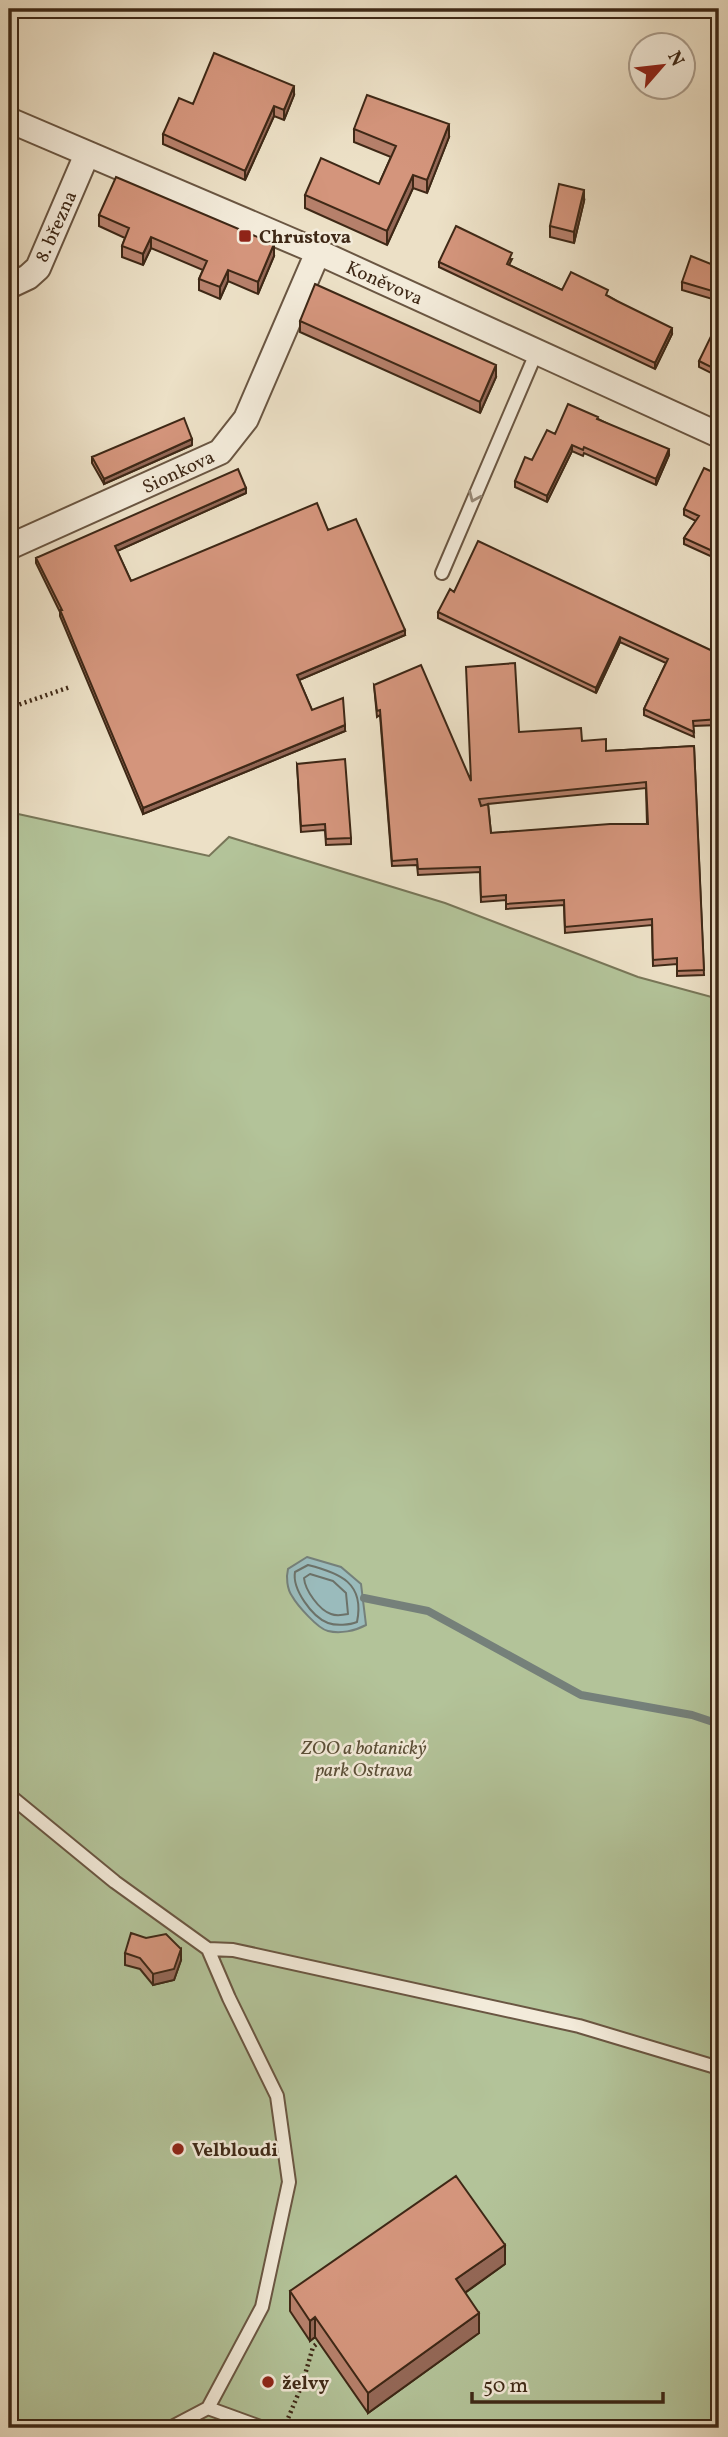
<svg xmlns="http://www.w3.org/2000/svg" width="728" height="2437" font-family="Vollkorn,serif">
<rect width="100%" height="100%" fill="#ece0c6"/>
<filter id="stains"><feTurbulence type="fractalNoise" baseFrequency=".00286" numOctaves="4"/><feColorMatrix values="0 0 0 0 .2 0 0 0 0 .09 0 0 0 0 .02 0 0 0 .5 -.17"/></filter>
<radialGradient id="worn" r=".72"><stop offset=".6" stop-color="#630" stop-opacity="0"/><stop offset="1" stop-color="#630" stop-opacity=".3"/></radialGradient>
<!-- green -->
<path fill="#b3c399" stroke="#787658" stroke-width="2" d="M9,812L209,856L229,837L445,903L638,977L719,999V2428H9Z"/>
<!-- water -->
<path fill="#9abbbc" stroke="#75807a" stroke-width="2" d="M307,1557L341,1567L361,1584L366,1625C355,1631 340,1634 328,1631C318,1629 297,1605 292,1596C287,1589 286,1577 288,1569Z"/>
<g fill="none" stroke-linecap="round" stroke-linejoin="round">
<!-- shore -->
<path stroke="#6c7269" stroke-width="2" d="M308,1565C340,1573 365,1583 357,1622C350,1625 336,1626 328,1623C312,1617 292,1589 295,1572Z
M310,1574L333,1581L346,1593L348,1614C343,1615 336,1616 331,1614C319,1610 305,1590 304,1578Z"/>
<!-- stream -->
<path stroke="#75807a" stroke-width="8" d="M364,1598L428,1611L581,1695L692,1715L719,1724"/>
<!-- lane casing -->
<g stroke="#6a5642" stroke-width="16">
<path id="lane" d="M442,573L537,351
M9,1795L115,1882L208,1949L229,1998L277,2096L289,2182L262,2307L208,2408L170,2428
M208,1949L233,1950L579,2026L719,2068
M208,2408L263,2428"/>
</g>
<!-- street casing -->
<g stroke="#6a5642" stroke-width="28">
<path id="street" d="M9,120L318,252L719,435
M9,286L28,277L38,268L87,154
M9,547L220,452L246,419L318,252"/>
</g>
<!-- path -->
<path stroke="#3e2816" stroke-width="4.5" stroke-dasharray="2 3.5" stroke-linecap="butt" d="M9,708L70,687
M284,2428L302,2385L313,2347L321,2340"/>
<!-- lane -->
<use href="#lane" stroke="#f3ebda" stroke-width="12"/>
<!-- street -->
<use href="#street" stroke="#f3ebda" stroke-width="24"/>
</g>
<!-- wall -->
<path fill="#b6806b" stroke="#3e2816" stroke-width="2" fill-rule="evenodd" d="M294,95L284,120L274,116L245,180L163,144V134L193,104Z
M354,129L449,137L427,193L413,188L387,245L305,208V195L379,184L391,157L354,142Z
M584,201L574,243L550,237V226Z
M99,215L274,256L258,294L228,281L220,299L199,290V279L203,270L151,248L143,265L122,257V246L125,238L99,226Z
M512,259L509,265L562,290L608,296L672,334L655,369L439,267V262Z
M716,269L719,270V301L682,290V282Z
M300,321L496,377L480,413L300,332Z
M719,330V377L699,367V361Z
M598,419L669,455L656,485L584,453L583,456L572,451L547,502L515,487V481L555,434Z
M192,445L104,484L92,463V457Z
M719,475V560L684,544V538L696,521L684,515V509Z
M246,493L117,551L131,581L328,530L405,635L299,680L312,710L345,731L143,814L60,616V612L36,563V558Z
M454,592L719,654V725L693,726L694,737L644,715V709L666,663L620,642L596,693L438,618V612Z
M374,685L471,781L519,732L582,741L606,751L694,746L704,975L677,976V964L653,966L652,925L565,933L564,905L506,909V900L481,902L480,872L418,875L417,865L392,866L380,715L377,717ZM646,788L647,824L491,833L488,804Z
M297,764L351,838V844L326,845L325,830L301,832Z
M146,1938L181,1960L174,1980L153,1985L140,1969L125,1965V1953Z
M505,2264L465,2293L479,2333L368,2413L315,2337L310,2341L290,2311V2291Z"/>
<!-- shaded-wall -->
<path fill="#946857" stroke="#3e2816" stroke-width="2" d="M294,86V95L284,120V110Z
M274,106V116L245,180V171Z
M449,124V137L427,193V180Z
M413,175V188L387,245V231Z
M584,190V201L574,243V232Z
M151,237V248L143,265V254Z
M274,244V256L258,294V282Z
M228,270V281L220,299V287Z
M672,328V334L655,369V363Z
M496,365V377L480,413V402Z
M192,439V445L104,484V479Z
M572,445V451L547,502V496Z
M669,449V455L656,485V479Z
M246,488V493L115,552V546Z
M405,630V635L297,681V675Z
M620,637V642L596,693V688Z
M345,725V731L143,814V808Z
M181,1949V1960L174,1980L153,1985V1974Z
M505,2245V2264L456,2299V2279Z
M479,2313V2333L368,2413V2393Z
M315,2317V2337L310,2341V2321Z"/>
<!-- building -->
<path fill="#d4957c" stroke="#3e2816" stroke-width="2" fill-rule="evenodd" d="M214,53L294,86L284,110L274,106L245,171L163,134L179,98L193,104Z
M367,95L449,124L427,180L413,175L387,231L305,195L321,158L379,184L396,146L354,129Z
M116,177L274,244L258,282L228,270L220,287L199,279L207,261L151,237L143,254L122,246L129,228L99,215Z
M559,184L584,190L574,232L550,226Z
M456,226L512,253L507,264L562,290L571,272L608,290L606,295L617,301L672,328L655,363L439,262Z
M691,256L716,266L715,269L719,270V293L682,282Z
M315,284L496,365L480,402L300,321Z
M715,328L719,330V371L699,361Z
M568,404L598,417L597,419L669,449L656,479L584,447L583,450L572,445L547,496L515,481L525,457L532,460L547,430L555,434Z
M184,418L192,439L104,479L92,457Z
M704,468L719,475V521L717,525L719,526V554L684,538L699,516L684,509Z
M238,469L246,488L115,546L131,581L317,503L328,530L356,519L405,630L297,675L312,710L343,698L345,725L143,808L60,610H62L36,558Z
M478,541L719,654V719L693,721L694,732L644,709L668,659L620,637L596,688L438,612L450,589L454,592Z
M515,663L519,732L581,728L582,741L606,739V751L694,746L704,970L677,971V958L653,960L652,919L565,927L564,900L506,904V895L481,897L480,867L418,869L417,859L392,861L380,710L377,711L374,685L421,665L471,781L466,667ZM646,782L648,824H610L491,833L488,804L481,806L479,799Z
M345,759L351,838L326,839L325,824L301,826L297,764Z
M131,1933L146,1938L166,1934L181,1949L174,1969L153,1974L140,1958L125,1953Z
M456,2176L505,2245L456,2279L479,2313L368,2393L315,2317L310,2321L290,2291Z"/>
<!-- one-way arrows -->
<defs><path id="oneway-chevron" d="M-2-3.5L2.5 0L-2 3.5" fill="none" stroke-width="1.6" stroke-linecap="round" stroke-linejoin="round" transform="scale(1.75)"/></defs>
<use stroke="#988a78" href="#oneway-chevron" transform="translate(474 497) rotate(113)"/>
<!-- markers -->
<g fill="#8f2418" stroke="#f3ebda" stroke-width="2.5">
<rect x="238" y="229" width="14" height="14" rx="3.5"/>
<circle cx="178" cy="2149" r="7"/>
<circle cx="268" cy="2382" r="7"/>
</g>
<g text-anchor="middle" stroke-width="5" stroke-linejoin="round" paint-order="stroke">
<!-- street labels -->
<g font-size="19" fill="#3e2816" stroke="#f3ebda">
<text transform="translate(55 226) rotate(-66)" y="7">8. března</text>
<text transform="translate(385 282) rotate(24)" y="7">Koněvova</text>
<text transform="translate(178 471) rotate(-25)" y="7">Sionkova</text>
</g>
<!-- poi labels -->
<g font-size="19" font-weight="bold" fill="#3e2816" stroke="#f3ebda" text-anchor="start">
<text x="259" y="243">Chrustova</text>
<text x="192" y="2156">Velbloudi</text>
<text x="282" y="2389">želvy</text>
</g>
<!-- park labels -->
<g font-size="19" font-style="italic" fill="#5b4f37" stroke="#f3ebda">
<text x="364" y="1754">ZOO a botanický<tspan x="364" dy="22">park Ostrava</tspan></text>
</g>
</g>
<!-- margin -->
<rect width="728" height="2437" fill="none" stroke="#ece0c6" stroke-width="35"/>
<rect x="10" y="10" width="707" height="2416" fill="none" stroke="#3e2816" stroke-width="3.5"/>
<rect x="18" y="18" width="693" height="2402" fill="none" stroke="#3e2816" stroke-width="2"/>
<!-- north arrow -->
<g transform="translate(662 66) rotate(62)"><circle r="33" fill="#f3ebda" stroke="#ab9d8c" stroke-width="2"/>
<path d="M0-5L12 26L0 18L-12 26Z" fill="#8f2418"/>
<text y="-10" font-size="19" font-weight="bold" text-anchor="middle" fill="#3e2816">N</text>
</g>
<!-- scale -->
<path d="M472 2392v10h191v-10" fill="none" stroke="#3e2816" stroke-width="3.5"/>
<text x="483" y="2392" font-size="21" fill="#3e2816" stroke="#f3ebda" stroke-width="5" paint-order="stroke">50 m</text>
<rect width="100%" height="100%" filter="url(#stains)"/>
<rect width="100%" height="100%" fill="url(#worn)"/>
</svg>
